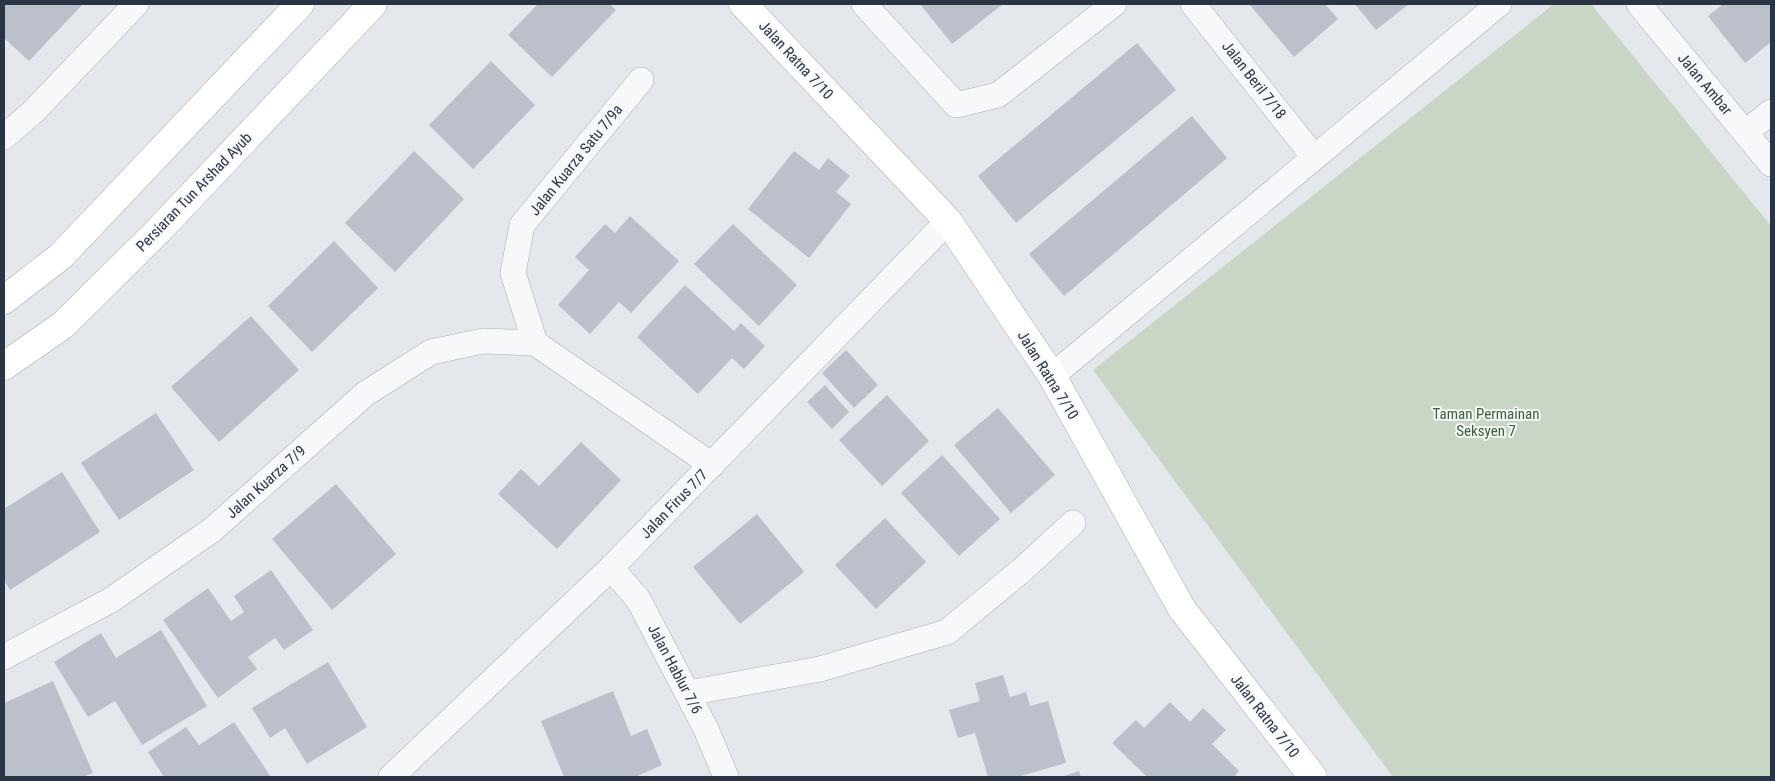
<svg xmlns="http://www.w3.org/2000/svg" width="1775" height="781" font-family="'Roboto Condensed',sans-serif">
<rect width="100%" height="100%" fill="#e4e7ec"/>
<!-- green -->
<path fill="#c9d6c5" d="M1554,4H1591L1771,226V777H1393L1093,370Z"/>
<!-- building -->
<path fill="#bbc0ca" d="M4,4H83L29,61L4,38Z
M538,4H610L616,10L552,77L508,35Z
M920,4H1003L952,44Z
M1249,4H1325L1338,19L1294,57Z
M1355,4H1409L1376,30Z
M1723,4H1771V42L1745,63L1708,16Z
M1137,43L1176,90L1016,223L978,176Z
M491,61L535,105L473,169L429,125Z
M1192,116L1227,158L1064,296L1029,254Z
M414,151L464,199L395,272L345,223Z
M794,151L819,170L828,158L850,176L836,192L851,204L809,258L748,209Z
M630,216L679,261L631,313L619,302L590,334L558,305L589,270L575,257L605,224L615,233Z
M733,224L797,285L759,326L694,264Z
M334,241L378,288L312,352L268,306Z
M685,285L734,331L741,323L765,346L744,369L732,358L698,394L637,337Z
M251,316L299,370L219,442L171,387Z
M846,350L878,385L854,408L822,373Z
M825,385L849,412L832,429L807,402Z
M887,395L929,441L882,486L839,440Z
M998,408L1055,475L1011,513L954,445Z
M156,413L194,470L119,520L81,463Z
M581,442L621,480L557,549L498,494L521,469L539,486Z
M942,455L1000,519L959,556L901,493Z
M62,472L100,532L10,590L4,580V509Z
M336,484L396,554L332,610L272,539Z
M757,514L804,572L740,624L693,567Z
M885,518L926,562L876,609L835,565Z
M271,570L313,630L284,650L275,638L248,657L257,669L218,698L163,620L208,588L231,621L244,612L234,596Z
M161,630L207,706L142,745L115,701L88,717L54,662L101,633L116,658Z
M328,662L367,727L307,764L285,728L270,738L252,708Z
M1003,675L1010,697L1026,692L1030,706L1048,701L1066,763L1017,777H988L975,733L958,738L949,710L980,701L975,683Z
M53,681L93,773L83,777H4V703Z
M613,691L631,736L647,729L662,765L635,777H564L541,721Z
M1170,702L1190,722L1203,708L1226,730L1212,744L1239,771L1234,777H1147L1112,743L1136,720L1144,728Z
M234,722L271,777H164L148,752L186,727L199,745Z
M1079,771L1081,777H1061Z"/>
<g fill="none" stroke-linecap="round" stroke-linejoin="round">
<!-- street casing -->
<g stroke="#a9aeb7" stroke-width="26">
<path id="street" d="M864,4L956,105L998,95L1114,4
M1193,4L1314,157
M1639,4L1771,164
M641,80L522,225L513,273L535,343L712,465
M1746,132L1771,112
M4,137L33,112L136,4
M1052,376L1499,4
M611,568L638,599L706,729L726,777
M4,657L111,600L212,530L365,394L431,352L483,341L535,343
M688,693L820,669L947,632L1022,570L1073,523
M391,777L611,568L948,221"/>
</g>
<!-- secondary casing -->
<g stroke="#a9aeb7" stroke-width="29">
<path id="secondary" d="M743,4L948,221L1052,376L1182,609L1313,777"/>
</g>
<!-- primary casing -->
<g stroke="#a3abb8" stroke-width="29">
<path id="primary" d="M4,300L61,256L300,4
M4,366L63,325L158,231L373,4"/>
</g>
<!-- street -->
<use href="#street" stroke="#f7f8fa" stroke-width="25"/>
<!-- secondary -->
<use href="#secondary" stroke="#fff" stroke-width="28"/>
<!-- primary -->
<use href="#primary" stroke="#fff" stroke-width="28"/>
</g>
<g text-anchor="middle" stroke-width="4" stroke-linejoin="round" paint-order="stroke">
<!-- street labels -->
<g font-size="15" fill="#2b3445" stroke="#f4f6f9">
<text transform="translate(796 60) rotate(47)" y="5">Jalan Ratna 7/10</text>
<text transform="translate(1254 80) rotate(52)" y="5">Jalan Beril 7/18</text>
<text transform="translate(1705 84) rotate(50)" y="5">Jalan Ambar</text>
<text transform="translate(576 160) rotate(-51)" y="5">Jalan Kuarza Satu 7/9a</text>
<text transform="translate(194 192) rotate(-46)" y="5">Persiaran Tun Arshad Ayub</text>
<text transform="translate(1048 375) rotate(58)" y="5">Jalan Ratna 7/10</text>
<text transform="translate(266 482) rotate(-42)" y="5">Jalan Kuarza 7/9</text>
<text transform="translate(674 504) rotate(-46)" y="5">Jalan Firus 7/7</text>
<text transform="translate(675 669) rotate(62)" y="5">Jalan Hablur 7/6</text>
<text transform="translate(1265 716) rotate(52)" y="5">Jalan Ratna 7/10</text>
</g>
<!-- park labels -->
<g font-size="15" fill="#3f6138" stroke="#f4f6f9">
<text x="1486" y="419">Taman Permainan<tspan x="1486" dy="17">Seksyen 7</tspan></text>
</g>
</g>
<!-- border -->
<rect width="1775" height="781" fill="none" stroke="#2b3445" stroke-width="10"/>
</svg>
